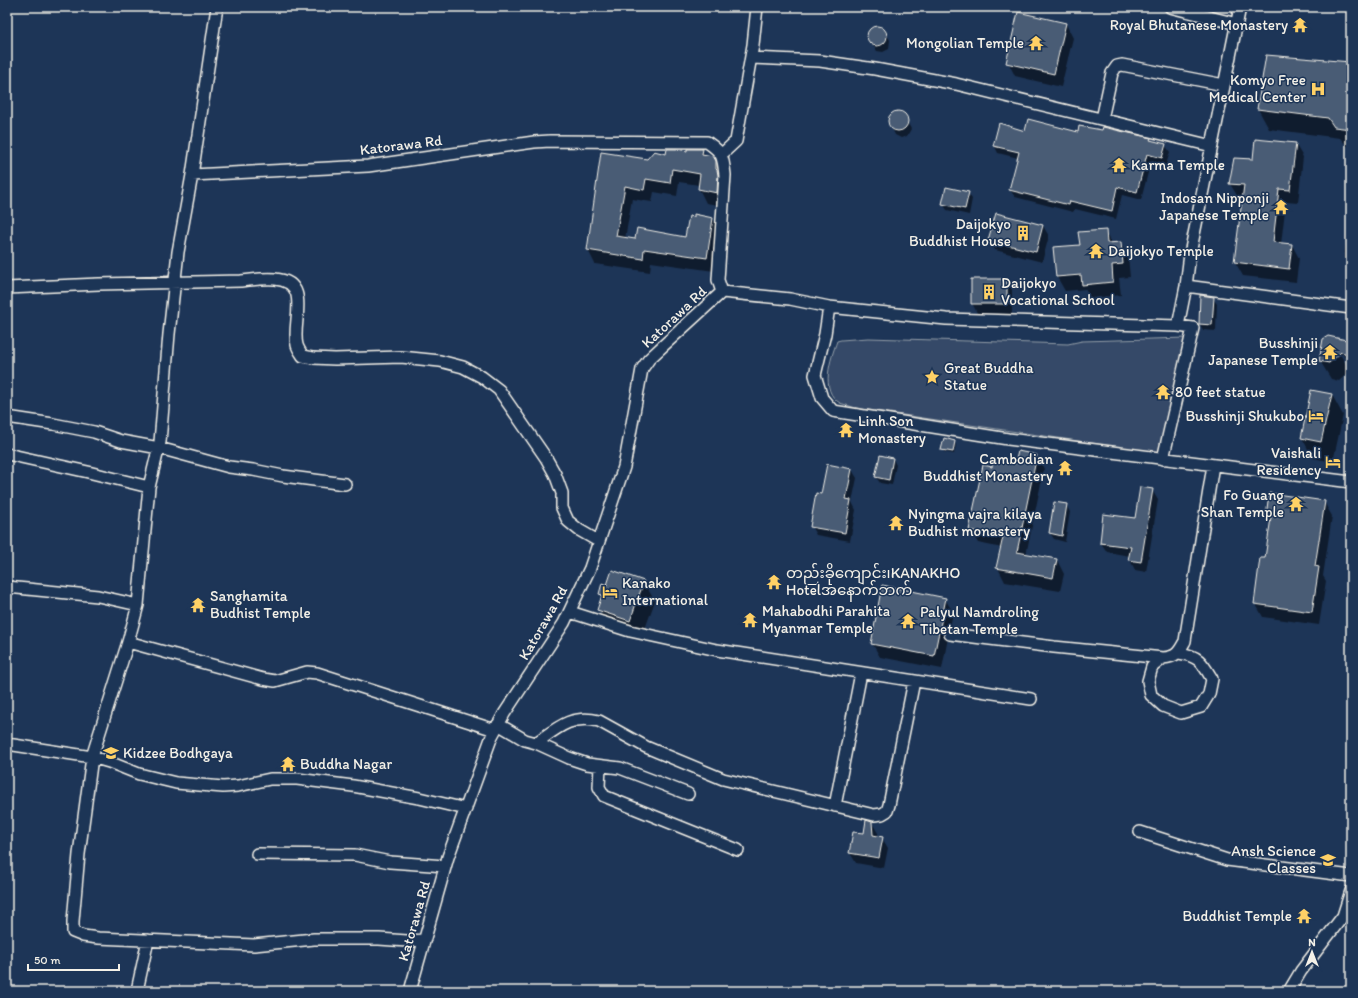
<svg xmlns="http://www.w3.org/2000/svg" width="1358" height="998" font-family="Itim,'Noto Sans Myanmar',sans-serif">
<rect width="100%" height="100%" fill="#1d3557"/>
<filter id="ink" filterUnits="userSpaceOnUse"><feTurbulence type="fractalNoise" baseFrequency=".025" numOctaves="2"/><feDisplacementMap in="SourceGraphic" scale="8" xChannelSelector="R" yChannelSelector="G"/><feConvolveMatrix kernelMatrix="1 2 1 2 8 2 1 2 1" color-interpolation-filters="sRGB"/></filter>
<g filter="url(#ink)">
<!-- green -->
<path fill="#354a67" stroke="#949ea8" d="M868,338L1068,344L1082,341L1186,338L1159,453L856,408C851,406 845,405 840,403C819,391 831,358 837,341L841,340Z"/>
<!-- shadow -->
<path fill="#0007" fill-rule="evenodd" d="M1066,24L1073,38L1061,87L1015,76L1008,62Z
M877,26L883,28L890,40L889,49L883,52L877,51L869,40L868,33L871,28Z
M1351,63V147L1347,146L1340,138L1269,129L1258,109Z
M898,112L903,114L911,129L907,136L901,138L895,135L889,122L892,114Z
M1026,132L1079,133L1150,139L1151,141L1165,145L1170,152L1166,165L1151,161L1141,200L1122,195L1116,219L1075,209L1073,212L1015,197L1010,190L1018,158L998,153L994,145Z
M1295,144L1303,157L1298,203L1286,202L1281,244L1292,245L1299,258L1296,282L1243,276L1235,262L1243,198L1238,197L1230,184L1253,160Z
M702,150L706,156L713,157L723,176L724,206L706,203L699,189V185L679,182L677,196L654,192L652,202L632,199L625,239L636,241L686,238L713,219L721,232L714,271L651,262L650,272L595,264L588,250L602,154L647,160L667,155Z
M968,193L972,199L969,215L947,210L943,204Z
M1351,210V268L1344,257Z
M996,214L1043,226L1049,236L1042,262L995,250L990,240Z
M1105,231L1112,244L1120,243L1128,256L1130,277L1119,278L1121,295L1090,298L1085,289L1065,291L1057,277L1055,248L1081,246Z
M1007,280L1012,290V314L977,313L972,303Z
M1213,298L1217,304L1216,331L1203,330L1200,324Z
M1351,321V368L1343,354H1340L1350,371L1339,381L1331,379L1320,361L1346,341ZM1338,353L1340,355L1333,361V358Z
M1332,395L1343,415L1333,462L1313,458L1302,438Z
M954,442L956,445L954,454L944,452L943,449Z
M1037,456L1044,469L1026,555L1057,560L1064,574L1060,591L1005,582L998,568L1002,548L978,543L970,530L993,469L1016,465Z
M893,459L896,465L892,485L880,483L876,477Z
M852,470L857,478L852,502L856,510L850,541L816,535L811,526L822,496Z
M1152,490L1158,500L1146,572L1135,570L1130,560V556L1107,552L1101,543L1136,520Z
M1324,502L1332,516L1323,576L1326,581L1319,625L1263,617L1255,603L1266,559L1271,523L1267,517Z
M1066,505L1070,512L1065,542L1054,539L1050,533Z
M643,581L655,601L641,640L610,630L599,610L602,598L600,594L608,586Z
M945,599L953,612L942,669L880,657L872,643Z
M872,823L878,833V837L882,838L888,848L884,868L856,863L850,853Z"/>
<!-- building -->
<path fill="#485b74" stroke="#f4f1e8" d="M1018,12L1066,23L1054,74L1006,63Z
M867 36a10 10 0 1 1 20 0a10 10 0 1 1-20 0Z
M1266,55L1351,62V129L1334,127L1328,118L1257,109Z
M888 121a10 10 0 1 1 20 0a10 10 0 1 1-20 0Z
M1028,119L1078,132L1079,126L1102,130L1103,127L1151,138L1150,140L1166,144L1162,158L1147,154L1137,192L1117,187L1112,211L1070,201L1069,205L1009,190L1019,152L993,146L999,123L1025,131Z
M1255,139L1296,143L1290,190L1279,189L1273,242L1292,244L1289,269L1234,262L1244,185L1229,184L1234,158L1253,159Z
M667,149H677L687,151V149H703L702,154L713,156L716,161V169L717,170L718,175L717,193L698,189L700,174L672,169L670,183L646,179L644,190L625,186L616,236L635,239L637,228L685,237L689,216L694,217V214L713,218L707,258L644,249L643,259L587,250L601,152L647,159L654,151L666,154Z
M946,187L969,192L965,209L942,204Z
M996,213L1043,225L1036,252L988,240Z
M1106,230L1107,243L1121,242L1123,264L1112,265L1113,282L1082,285L1081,275L1056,277L1053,247L1080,245L1078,232Z
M971,279H1007V304H971Z
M1200,295L1214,297L1212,325L1199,324Z
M1328,336L1351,341V355L1341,352L1329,363L1319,361L1323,339Z
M1311,390L1332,394L1321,442L1301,438Z
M944,438L955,441L953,452L941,450Z
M1018,451L1037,455L1017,552L1057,559L1053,578L996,568L1003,537L969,530L983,465L992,467L994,459L1015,464Z
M880,455L893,458L889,480L875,477Z
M827,464L852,469L846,499L851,500L845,533L810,527L816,493L821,494Z
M1140,487L1153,489L1141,562L1128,560L1131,547L1100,543L1103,514L1135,518Z
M1269,493L1325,501L1315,566L1319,567L1312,612L1254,604L1260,558H1265L1271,518L1266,517Z
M1054,502L1067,504L1062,536L1049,533Z
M612,570L644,581L630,621L597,610L602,595L599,594L602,583L607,585Z
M882,585L946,598L934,656L871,644Z
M866,820L872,822L873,835L883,837L879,858L849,853L853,832L864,833Z"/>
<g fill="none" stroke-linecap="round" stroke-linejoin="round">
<!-- minor casing -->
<g stroke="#f4f1e8" stroke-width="14">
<path id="minor" d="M217,7L192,175L178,252L169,334L160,442L149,487L138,605L128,642L92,757L79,854L73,921V932L83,936L98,938L254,945L314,939H379L407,941L424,940
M1170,7L1237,24
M751,58L820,61L875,69L956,84L1212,146
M1102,119L1112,73L1117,66L1122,65L1224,85
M721,155L736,141L753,45L757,7
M192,175L368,166L534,142L550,141L707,142C723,153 723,156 725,175L718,280L722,292L664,345L649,359L642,369L624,467L590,568L564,623L504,714L492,736L448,857L410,991
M1186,286L1351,308
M7,288L99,284L241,281C252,280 263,278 275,279C313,282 291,323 297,345C298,349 301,353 303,356L313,358L335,359L401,357L440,361L463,367L482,377L499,390L546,458L555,474L562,493V508L568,521L579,530L598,541
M722,292L790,299L829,307L946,319L1178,326L1193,328L1163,459
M829,307L825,334L815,375L822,398L833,411L1008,439L1351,482
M1178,326L1186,286L1190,254L1240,7
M7,417L53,424L94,432L121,441L159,448L229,467L253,470L283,476L345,484
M7,454L88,472L149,487
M7,587L98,596L138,605
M570,612L630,631L717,650L1031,699
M950,634L1054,647L1163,658C1177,657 1179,652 1185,641L1213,465
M128,642L263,679L275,681L307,672L317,673L495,730
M1163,658L1152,667L1148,681L1151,695L1163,706L1181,713L1201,707L1209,694L1212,679C1202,662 1199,656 1179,653
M498,724L525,740L536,743C557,728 572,714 599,721L646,747L723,779L874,815L882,814L887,811L889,805L914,681
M536,743L569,758L587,764L620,768L688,794
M7,744L92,757L109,762L139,774L176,783L223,787L238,786L270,779H297L353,786L419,798L466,809
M600,766L599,787L604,796L738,850
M835,806L861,673
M1140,832L1227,860L1351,876
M257,854L355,855L390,862L445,866
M139,991L138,986L148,940
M1289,991L1301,971L1343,916L1351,891"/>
</g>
<!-- minor -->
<use href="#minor" stroke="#1d3557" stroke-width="11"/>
</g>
</g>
<!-- icons -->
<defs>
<g id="temple-bare" transform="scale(1.2)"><path d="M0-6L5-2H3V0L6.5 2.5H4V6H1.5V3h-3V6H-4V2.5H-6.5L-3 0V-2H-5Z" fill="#ffd166" stroke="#1d3557" stroke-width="2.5" paint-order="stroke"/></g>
<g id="hospital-bare" transform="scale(1.2)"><path d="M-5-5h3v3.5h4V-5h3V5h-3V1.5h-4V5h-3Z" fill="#ffd166" stroke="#1d3557" stroke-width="2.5" paint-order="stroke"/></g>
<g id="building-bare" transform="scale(1.2)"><path d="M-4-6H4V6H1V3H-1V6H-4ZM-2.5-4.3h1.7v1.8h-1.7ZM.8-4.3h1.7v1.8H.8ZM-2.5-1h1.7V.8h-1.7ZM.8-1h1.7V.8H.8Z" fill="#ffd166" stroke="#1d3557" stroke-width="2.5" paint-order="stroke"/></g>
<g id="sight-bare" transform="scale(1.2)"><path d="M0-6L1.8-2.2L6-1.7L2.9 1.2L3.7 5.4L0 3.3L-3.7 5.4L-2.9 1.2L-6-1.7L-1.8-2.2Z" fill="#ffd166" stroke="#1d3557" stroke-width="2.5" paint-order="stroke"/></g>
<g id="hotel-bare" transform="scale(1.2)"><path d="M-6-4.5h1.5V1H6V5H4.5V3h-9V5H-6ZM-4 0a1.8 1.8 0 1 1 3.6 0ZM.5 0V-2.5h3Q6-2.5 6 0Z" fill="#ffd166" stroke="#1d3557" stroke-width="2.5" paint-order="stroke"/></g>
<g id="school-bare" transform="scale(1.2)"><path d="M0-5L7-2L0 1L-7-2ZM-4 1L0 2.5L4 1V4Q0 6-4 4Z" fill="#ffd166" stroke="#1d3557" stroke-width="2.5" paint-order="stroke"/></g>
</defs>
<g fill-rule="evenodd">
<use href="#temple-bare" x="1300" y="25"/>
<use href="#temple-bare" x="1036" y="43"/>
<use href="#hospital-bare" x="1318" y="89"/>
<use href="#temple-bare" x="1119" y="165"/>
<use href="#temple-bare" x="1281" y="207"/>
<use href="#building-bare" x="1023" y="233"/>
<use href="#temple-bare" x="1096" y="251"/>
<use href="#building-bare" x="989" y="292"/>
<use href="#temple-bare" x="1330" y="352"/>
<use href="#sight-bare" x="932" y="377"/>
<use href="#temple-bare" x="1163" y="392"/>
<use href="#hotel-bare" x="1316" y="416"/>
<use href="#temple-bare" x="846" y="430"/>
<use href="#hotel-bare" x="1333" y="462"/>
<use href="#temple-bare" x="1065" y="468"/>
<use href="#temple-bare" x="1296" y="504"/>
<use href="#temple-bare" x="896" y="523"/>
<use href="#temple-bare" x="774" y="582"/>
<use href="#hotel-bare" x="610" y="592"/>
<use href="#temple-bare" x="198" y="605"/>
<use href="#temple-bare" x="750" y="620"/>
<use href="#temple-bare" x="908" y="621"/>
<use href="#school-bare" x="111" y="753"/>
<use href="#temple-bare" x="288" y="764"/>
<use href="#school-bare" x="1328" y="860"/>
<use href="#temple-bare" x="1304" y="916"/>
</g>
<g text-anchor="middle" stroke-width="3" stroke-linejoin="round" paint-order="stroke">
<!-- poi labels -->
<g font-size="15" fill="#f4f1e8" stroke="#1d3557" text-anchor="start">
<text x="1288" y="30" text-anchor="end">Royal Bhutanese Monastery</text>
<text x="1024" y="48" text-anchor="end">Mongolian Temple</text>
<text x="1306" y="85" text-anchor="end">Komyo Free<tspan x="1306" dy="17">Medical Center</tspan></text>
<text x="1131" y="170">Karma Temple</text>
<text x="1269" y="203" text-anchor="end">Indosan Nipponji<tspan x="1269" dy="17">Japanese Temple</tspan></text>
<text x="1011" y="229" text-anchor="end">Daijokyo<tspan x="1011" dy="17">Buddhist House</tspan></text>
<text x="1108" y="256">Daijokyo Temple</text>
<text x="1001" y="288">Daijokyo<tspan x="1001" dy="17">Vocational School</tspan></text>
<text x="1318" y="348" text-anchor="end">Busshinji<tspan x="1318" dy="17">Japanese Temple</tspan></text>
<text x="944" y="373">Great Buddha<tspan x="944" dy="17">Statue</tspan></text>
<text x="1175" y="397">80 feet statue</text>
<text x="1304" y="421" text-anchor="end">Busshinji Shukubo</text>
<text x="858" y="426">Linh Son<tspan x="858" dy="17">Monastery</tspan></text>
<text x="1321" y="458" text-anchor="end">Vaishali<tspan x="1321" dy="17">Residency</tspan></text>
<text x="1053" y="464" text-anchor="end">Cambodian<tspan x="1053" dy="17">Buddhist Monastery</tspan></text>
<text x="1284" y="500" text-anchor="end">Fo Guang<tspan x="1284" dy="17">Shan Temple</tspan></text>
<text x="908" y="519">Nyingma vajra kilaya<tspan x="908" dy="17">Budhist monastery</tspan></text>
<text x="786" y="578">တည်းခိုကျောင်း၊KANAKHO<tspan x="786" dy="17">Hotelအနောက်ဘက်</tspan></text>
<text x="622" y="588">Kanako<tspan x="622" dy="17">International</tspan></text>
<text x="210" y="601">Sanghamita<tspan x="210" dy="17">Budhist Temple</tspan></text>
<text x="762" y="616">Mahabodhi Parahita<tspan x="762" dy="17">Myanmar Temple</tspan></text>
<text x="920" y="617">Palyul Namdroling<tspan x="920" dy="17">Tibetan Temple</tspan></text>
<text x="123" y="758">Kidzee Bodhgaya</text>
<text x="300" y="769">Buddha Nagar</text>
<text x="1316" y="856" text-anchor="end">Ansh Science<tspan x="1316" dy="17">Classes</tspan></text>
<text x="1292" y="921" text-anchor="end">Buddhist Temple</text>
</g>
<!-- street labels -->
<g font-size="15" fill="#f4f1e8" stroke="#1d3557">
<text transform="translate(401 145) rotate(-7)" y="5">Katorawa Rd</text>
<text transform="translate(674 317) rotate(-43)" y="5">Katorawa Rd</text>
<text transform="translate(543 623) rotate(-60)" y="5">Katorawa Rd</text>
<text transform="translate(414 921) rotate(-74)" y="5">Katorawa Rd</text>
</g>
</g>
<!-- margin -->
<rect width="1358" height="998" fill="none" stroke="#1d3557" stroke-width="24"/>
<rect x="12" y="12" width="1334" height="974" fill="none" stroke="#f4f1e8" stroke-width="1.5" filter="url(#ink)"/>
<!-- north arrow -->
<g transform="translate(1312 952)" stroke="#1d3557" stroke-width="3" paint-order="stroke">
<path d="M0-3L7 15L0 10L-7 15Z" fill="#f4f1e8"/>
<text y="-6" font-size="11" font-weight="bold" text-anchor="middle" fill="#f4f1e8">N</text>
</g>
<!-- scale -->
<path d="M28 964v6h91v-6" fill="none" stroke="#f4f1e8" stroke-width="2"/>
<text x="34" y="964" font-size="12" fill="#f4f1e8" stroke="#1d3557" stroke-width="3" paint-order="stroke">50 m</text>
</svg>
